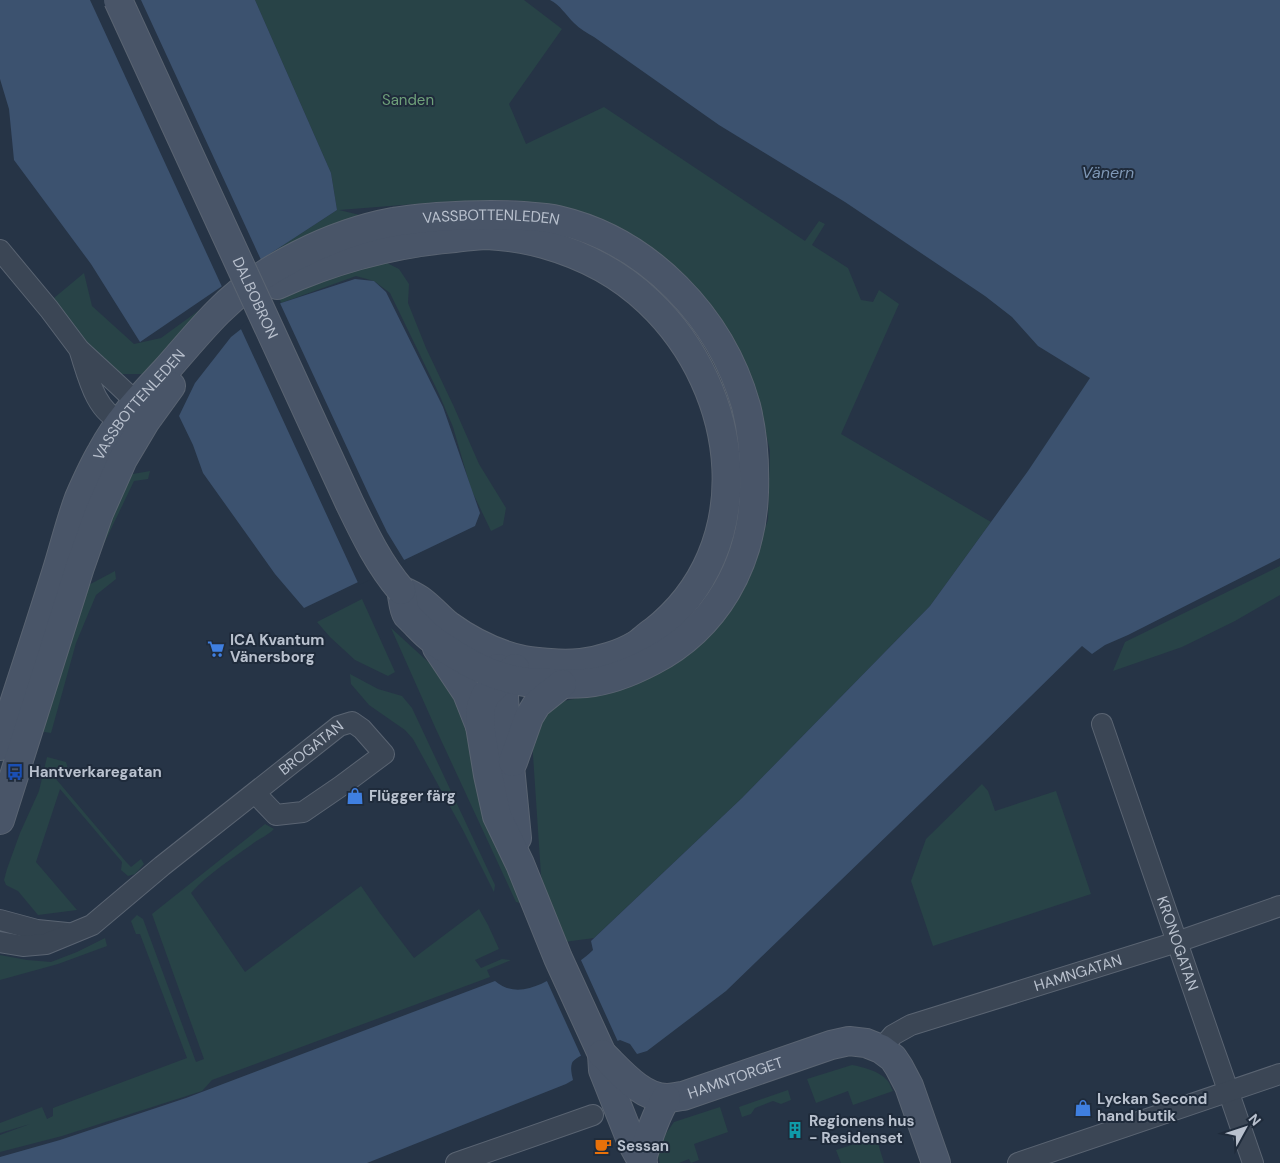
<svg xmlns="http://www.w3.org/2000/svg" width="1280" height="1163" font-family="'DM Sans',sans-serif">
<rect width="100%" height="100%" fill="#263446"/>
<!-- green -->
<path fill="#284347" d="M255,0H524L562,29L509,104L526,144L604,107L805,241L819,221L825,224L812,245L848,268L861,300L873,302L879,290L899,304L841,434L991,522L930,606L742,798L594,938L564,942L549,908L541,875L532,740L542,717L554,703L628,688L664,671L680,661L715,630L741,594L768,520L770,451L759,403L646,246L612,225L556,206L514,200L441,202L339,210L368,217L266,267L262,259L337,210L331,173Z
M385,262L399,269L409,284L408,303L426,348L454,407L479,464L506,508L503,525L491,531L471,489L453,427L439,394L390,293L374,281L356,276L281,303L278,293Z
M84,273L92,306L134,344L161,338L220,295L164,360L143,374H118L82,338L54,298Z
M150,471L148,479L134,481L99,554L127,475Z
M1280,566V595L1235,621L1182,647L1113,671L1125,642Z
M115,571L116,579L96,595L76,643L51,733L39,731L83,588Z
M362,599L395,672L388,676L355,660L330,637L317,622Z
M391,628L437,670L456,697L471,735L483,808L521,903L516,902L435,727Z
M350,674L378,689L402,696L412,708L495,885L494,892L464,832L413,739L405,730L369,705L351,684Z
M47,757L66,762L68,769L56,779L127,863L131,867L141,859L144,864L135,874L128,876L121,870L122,862L60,789L36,862L77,910L38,915L18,891L6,885L4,880L7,869L20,833L39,791Z
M982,784L988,791L995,811L1056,791L1091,894L933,946L911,881L926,839Z
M265,824L274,829C267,836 258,839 251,845C230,860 208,874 191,893L245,972L361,886L379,912L414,958L479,909L488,925L499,949L475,960L481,968L502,959L511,960L487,970L490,977L212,1080L202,1091L62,1136L0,1152V1135L30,1124L0,1133V1123L42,1107L47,1119L53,1116V1108L187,1058L140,934H136L131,921L137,915L143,919L196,1062L204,1059L152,914Z
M105,938L107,946L58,964L0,980V955L27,960L51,962L77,952Z
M852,1065C863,1067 879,1071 887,1080C890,1083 891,1088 893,1091L853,1105L848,1091L816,1103L807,1079Z
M788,1090L791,1100L781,1104L773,1101L755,1108L751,1114L742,1117L739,1107Z
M720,1107L728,1132L694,1144L699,1160L691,1163L689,1159L679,1163H660L657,1154L662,1139L674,1122Z
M876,1137L884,1163H841L836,1150Z"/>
<!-- water -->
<path fill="#3c526f" d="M0,0H255L331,173L337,210L262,259L140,342L91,264L14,160L9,109L0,79Z
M550,0H1280V558L1128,635L1105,645L1092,654L1082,646L980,746L726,991L647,1051L637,1054L630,1044L620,1040C611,1044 575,1055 572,1063C570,1069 572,1075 573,1080L566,1084L367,1163H0V1157L60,1140L186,1098L495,981C517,1000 543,984 564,971C574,965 584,959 593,950L591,941L742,798L930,606L1028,471L1090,378L1038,346L1012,317L985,296L845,202L719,125L594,37C587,33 580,29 574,23C566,15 560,5 550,0Z
M355,279L374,281L386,292L443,407L480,513L475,526L304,608L275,574L203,473L193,445L179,416L195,383L231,337L260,314L281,303Z"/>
<!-- pier -->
<path fill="#263446" d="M90,0H141L262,262L223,289Z
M279,301L369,495L387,532L406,563L359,585L240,327L259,312Z
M580,958L619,1044L582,1058L546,979Z"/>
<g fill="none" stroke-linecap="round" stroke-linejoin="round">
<!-- street casing -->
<g stroke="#5a6472" stroke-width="22">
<g id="street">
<path d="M0,250L49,309L79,349L117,384L136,402L145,422C138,422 128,422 121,420C95,413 87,372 79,349"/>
<path id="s1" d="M1102,724L1253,1163"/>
<path d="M0,920L37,930L67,933"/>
<path id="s2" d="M0,942L23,946L46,944L92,925L162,866L339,726L352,722L362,729L384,754L341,786L303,812L276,815L255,793"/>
<path id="s3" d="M881,1049L893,1035L911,1025L1177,942L1280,906"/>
<path d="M456,1163L593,1115"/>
<path d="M1018,1163L1280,1074"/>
</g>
</g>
<!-- secondary casing -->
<g stroke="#5a6472" stroke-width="30">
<g id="secondary">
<path d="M277,285C332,260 395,243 455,238C466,237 476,235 487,235C505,236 526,239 544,244C583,255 620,274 649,302C742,390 761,548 653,632C647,636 642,641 636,645C621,654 599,661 581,663C571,664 560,664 550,663C541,662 532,662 523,660C496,654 470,641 448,625C438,617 430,607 420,600C414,596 408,593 401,590"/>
<path d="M437,648L467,693L480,726"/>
<path d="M498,668L503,677L505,715L517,838"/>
<path d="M515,668L486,694L481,706L480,726L488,775L497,816L520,864L558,958L602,1054L603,1070L632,1143L643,1163"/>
<path id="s4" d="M0,746C19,688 38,631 56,573C64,548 70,522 79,498C86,482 93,466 102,451C118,420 143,395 166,370C183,351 200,330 218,312C261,268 333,233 393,222C408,220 422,218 437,217C466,215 494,214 523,216C535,217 546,217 558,220C648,241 721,317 746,406C753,434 755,463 754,492C752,564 716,628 652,661C631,672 610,681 586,683C575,684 563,684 552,683C543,683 534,683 526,682C500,679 476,668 454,654C447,649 438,645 432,639C425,634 419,627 413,621C411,619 409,617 407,615C403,609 403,598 401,590"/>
<path d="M513,762L529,717L537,704L562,684"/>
<path d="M0,820L80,567L99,513L123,459L145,422L171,386"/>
<path id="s5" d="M602,1054C619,1070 641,1098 667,1098C673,1098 678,1096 683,1096L831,1045L849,1041L866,1043L881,1049L893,1058L899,1067L909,1086L936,1163"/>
<path d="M642,1159C648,1138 655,1117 666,1098"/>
</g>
</g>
<!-- street -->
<use href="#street" stroke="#3b4655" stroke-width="20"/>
<!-- secondary -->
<use href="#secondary" stroke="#495568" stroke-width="28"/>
<!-- secondary-bridge casing -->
<g stroke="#5a6472" stroke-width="30" stroke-linecap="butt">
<g id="secondary-bridge">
<path id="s6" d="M118,0L350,504C365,535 379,564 401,590"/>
</g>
</g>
<!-- secondary-bridge -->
<use href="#secondary-bridge" stroke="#495568" stroke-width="28"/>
</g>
<!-- icons -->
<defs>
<g id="supermarket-bare" transform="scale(1.35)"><path d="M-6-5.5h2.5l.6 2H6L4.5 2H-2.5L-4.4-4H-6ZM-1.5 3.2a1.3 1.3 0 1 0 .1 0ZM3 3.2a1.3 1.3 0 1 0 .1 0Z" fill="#3f7fe0" stroke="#1f2b3b" stroke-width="2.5" paint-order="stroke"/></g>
<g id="bus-bare" transform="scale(1.35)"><path d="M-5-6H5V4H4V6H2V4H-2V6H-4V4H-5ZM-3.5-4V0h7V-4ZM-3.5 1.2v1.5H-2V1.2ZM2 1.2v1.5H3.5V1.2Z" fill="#1a4fb4" stroke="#1f2b3b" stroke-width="2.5" paint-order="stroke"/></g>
<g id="shop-bare" transform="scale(1.35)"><path d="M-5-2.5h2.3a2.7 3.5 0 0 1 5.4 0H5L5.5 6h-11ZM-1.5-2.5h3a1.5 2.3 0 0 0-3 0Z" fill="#3f7fe0" stroke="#1f2b3b" stroke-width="2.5" paint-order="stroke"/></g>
<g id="building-bare" transform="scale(1.35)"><path d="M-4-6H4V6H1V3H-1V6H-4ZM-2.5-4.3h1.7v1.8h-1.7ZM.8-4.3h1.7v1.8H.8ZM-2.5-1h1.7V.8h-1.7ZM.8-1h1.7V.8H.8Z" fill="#0f9aa8" stroke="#1f2b3b" stroke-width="2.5" paint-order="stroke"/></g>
<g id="cafe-bare" transform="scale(1.35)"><path d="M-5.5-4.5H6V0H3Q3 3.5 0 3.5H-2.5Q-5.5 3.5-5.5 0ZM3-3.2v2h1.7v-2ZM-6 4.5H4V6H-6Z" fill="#e8710a" stroke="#1f2b3b" stroke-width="2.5" paint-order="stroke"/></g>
</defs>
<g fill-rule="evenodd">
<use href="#supermarket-bare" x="216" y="649"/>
<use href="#bus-bare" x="15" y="772"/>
<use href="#shop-bare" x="355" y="796"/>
<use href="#shop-bare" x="1083" y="1108"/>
<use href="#building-bare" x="795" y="1130"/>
<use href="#cafe-bare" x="603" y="1146"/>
</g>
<g text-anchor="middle" stroke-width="4" stroke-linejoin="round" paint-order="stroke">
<!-- park labels -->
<g font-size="15" fill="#6fa07a" stroke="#1f2b3b">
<text x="408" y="105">Sanden</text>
</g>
<!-- street labels -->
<g font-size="15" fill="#b9c1ce" stroke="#1f2b3b">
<text dy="5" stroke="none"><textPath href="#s4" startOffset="792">VASSBOTTENLEDEN</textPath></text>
<text dy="5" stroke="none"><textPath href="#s6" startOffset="328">DALBOBRON</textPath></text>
<text dy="5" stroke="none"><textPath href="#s4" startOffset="372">VASSBOTTENLEDEN</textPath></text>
<text dy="5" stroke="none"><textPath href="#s2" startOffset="378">BROGATAN</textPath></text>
<text dy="5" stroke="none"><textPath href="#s1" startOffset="232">KRONOGATAN</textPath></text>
<text dy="5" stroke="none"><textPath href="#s3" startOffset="214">HAMNGATAN</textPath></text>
<text dy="5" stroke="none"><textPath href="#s5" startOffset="152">HAMNTORGET</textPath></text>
</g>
<!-- poi labels -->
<g font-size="15" font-weight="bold" fill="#b9c1ce" stroke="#1f2b3b" text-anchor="start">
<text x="230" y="645">ICA Kvantum<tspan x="230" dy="17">Vänersborg</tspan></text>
<text x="29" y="777">Hantverkaregatan</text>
<text x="369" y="801">Flügger färg</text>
<text x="1097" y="1104">Lyckan Second<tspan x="1097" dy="17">hand butik</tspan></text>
<text x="809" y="1126">Regionens hus<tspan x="809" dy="17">- Residenset</tspan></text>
<text x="617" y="1151">Sessan</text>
</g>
<!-- water labels -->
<g font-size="16" font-style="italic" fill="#7f98b6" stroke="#1f2b3b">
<text x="1108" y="178">Vänern</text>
</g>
</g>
<!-- north arrow -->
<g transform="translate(1245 1128) rotate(50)" stroke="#1f2b3b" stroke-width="4" paint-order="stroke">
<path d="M0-4L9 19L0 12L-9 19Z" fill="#b9c1ce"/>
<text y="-8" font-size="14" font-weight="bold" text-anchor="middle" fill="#b9c1ce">N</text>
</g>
</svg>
